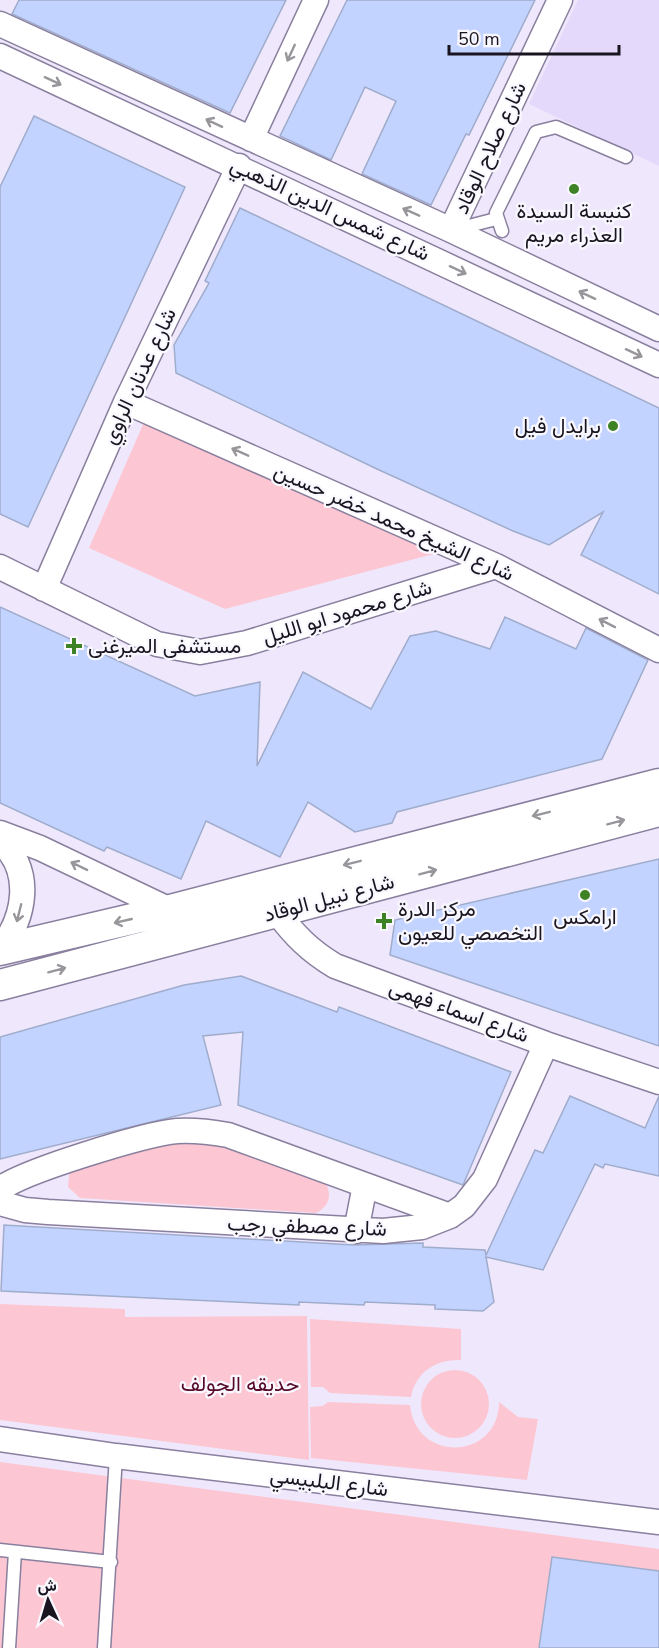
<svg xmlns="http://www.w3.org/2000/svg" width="659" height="1648" font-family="'Nunito Sans',Vazirmatn,sans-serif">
<rect width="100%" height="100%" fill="#efe8fd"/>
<!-- built -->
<path fill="#e4d9fa" d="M578,0H659V166L529,104Z"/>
<!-- green -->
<path fill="#fcc7d2" d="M145,420L445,551L225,609L89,548Z
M201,1136L326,1183C332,1196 329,1207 316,1213L80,1198L68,1187L69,1175L74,1170L165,1141Z
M0,1304L125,1309V1317L307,1316L309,1460L0,1420Z
M310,1319L461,1329V1360C437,1359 416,1371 411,1397L330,1393L323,1387H311Z
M421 1404a34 34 0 1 1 68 0a34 34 0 1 1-68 0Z
M328,1402L410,1405C416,1464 499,1460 499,1402L518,1417L538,1419L527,1480L311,1458L310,1407L323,1406Z
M0,1462L659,1549V1648H0Z"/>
<!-- building -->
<path fill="#c2d3ff" stroke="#a0accb" stroke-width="1.5" d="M19,0H286L230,113L12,14Z
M347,0H535L469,135L466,134L431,205L362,174L396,101L365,87L331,160L280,136Z
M34,116L185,187L28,527L0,514V187Z
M240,208L659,408V594L581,555L603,512L549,545L513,531L377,469L176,373L174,345L209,283L205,281Z
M0,607L195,696L260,682L257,766L303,672L371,709L410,636L436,631L490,649L505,617L576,649L586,628L648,660L602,759L397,812L392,823L355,832L308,802L280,857L206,821L181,879L107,847L104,851L0,803Z
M659,859V1046L390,955L395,920Z
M241,976L337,1012L339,1007L511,1072L463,1185L238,1105L243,1032L203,1036L221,1105L0,1159V1037L184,985Z
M570,1096L645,1128L659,1096V1176L605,1164L603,1168L595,1164L543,1270L486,1257L494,1302L483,1311L435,1309V1305L365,1302L364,1305L299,1302V1305L1,1291L4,1225L354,1245L423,1243V1247L485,1250L486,1255L535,1150L543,1153Z
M552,1557L659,1571V1648H539Z"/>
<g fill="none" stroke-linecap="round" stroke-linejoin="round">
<!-- service casing -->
<g stroke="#897f9e" stroke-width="15">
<path id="service" d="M457,229L496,219
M502,231L496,213L536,132L556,127L626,157
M0,1550L111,1562
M9,1648L15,1552
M104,1648L116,1456"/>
</g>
<!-- minor casing -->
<g stroke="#897f9e" stroke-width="27">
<path id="minor" d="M0,24L451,230L659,329
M0,56L659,365
M251,139L316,0
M451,230L560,0
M126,402L496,566L659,650
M0,567L157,644L200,652L247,643L496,566
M44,589L126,402L239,166
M0,833L40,848L170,910
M0,841C34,871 25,918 0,949
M277,912C294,935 310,951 335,966L546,1044L659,1082
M0,1189C24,1171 145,1134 177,1131C194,1130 211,1132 228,1135L450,1216
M0,1203L25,1210L48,1212L383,1231L422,1227L450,1216L464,1206L485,1179L546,1044
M356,1231L365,1185
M0,1439L116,1456L659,1522"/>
</g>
<!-- tertiary casing -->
<g stroke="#897f9e" stroke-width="33">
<path id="tertiary" d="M0,950L170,910L659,784
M0,985L659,811"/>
</g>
<!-- service -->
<use href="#service" stroke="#fff" stroke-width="12"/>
<!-- minor -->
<use href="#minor" stroke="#fff" stroke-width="24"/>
<!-- tertiary -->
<use href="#tertiary" stroke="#fff" stroke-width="30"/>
</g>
<!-- one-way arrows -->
<defs><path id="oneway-shaft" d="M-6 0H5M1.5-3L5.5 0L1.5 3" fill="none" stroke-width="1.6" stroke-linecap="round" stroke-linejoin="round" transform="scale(1.5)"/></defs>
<g stroke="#98969b">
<use href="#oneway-shaft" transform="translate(291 53) rotate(115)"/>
<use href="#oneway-shaft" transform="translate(53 81) rotate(25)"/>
<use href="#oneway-shaft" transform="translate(214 123) rotate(-155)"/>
<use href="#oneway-shaft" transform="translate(411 212) rotate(-156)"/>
<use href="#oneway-shaft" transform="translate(458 270) rotate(25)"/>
<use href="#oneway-shaft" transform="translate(587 295) rotate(-155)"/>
<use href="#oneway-shaft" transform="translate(634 353) rotate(25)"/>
<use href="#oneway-shaft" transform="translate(240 452) rotate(-156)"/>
<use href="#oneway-shaft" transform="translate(607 623) rotate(-153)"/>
<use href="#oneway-shaft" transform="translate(541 814) rotate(166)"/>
<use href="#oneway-shaft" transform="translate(616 822) rotate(-15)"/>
<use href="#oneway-shaft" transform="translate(352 863) rotate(166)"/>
<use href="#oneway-shaft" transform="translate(79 866) rotate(-154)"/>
<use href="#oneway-shaft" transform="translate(428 872) rotate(-15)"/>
<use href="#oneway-shaft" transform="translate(19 913) rotate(104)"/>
<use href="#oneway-shaft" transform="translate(123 921) rotate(167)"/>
<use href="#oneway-shaft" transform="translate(57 970) rotate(-15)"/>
</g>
<!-- markers -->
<g fill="#3d8225" stroke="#faf8ff" stroke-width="2">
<circle cx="574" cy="189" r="6"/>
<circle cx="613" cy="426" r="6"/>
<path d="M71 637h6v6h6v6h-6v6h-6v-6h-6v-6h6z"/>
<circle cx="585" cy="895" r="6"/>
<path d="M381 912h6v6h6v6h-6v6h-6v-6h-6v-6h6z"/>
</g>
<g text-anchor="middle" stroke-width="4.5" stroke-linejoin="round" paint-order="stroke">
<!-- street labels -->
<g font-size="21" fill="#191520" stroke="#faf8ff">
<text transform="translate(490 148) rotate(-65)" y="7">شارع صلاح الوقاد</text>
<text transform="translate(330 209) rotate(25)" y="7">شارع شمس الدين الذهبي</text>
<text transform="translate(139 376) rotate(-65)" y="7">شارع عدنان الراوي</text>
<text transform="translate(394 522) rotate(24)" y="7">شارع الشيخ محمد خضر حسين</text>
<text transform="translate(347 612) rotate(-17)" y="7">شارع محمود ابو الليل</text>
<text transform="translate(329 898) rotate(-15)" y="7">شارع نبيل الوقاد</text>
<text transform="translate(459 1011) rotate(20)" y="7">شارع اسماء فهمى</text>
<text transform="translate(307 1226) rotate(2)" y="7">شارع مصطفي رجب</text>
<text transform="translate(329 1482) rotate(7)" y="7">شارع البلبيسي</text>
</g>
<!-- poi labels -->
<g font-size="21" fill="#191520" stroke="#faf8ff">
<text x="574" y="218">كنيسة السيدة<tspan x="574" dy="24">العذراء مريم</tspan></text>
<text x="601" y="433" text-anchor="end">برايدل فيل</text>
<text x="88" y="653" text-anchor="start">مستشفى الميرغنى</text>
<text x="398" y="916" text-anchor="start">مركز الدرة<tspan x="398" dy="24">التخصصي للعيون</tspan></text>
<text x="585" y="924">ارامكس</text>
</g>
<!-- park labels -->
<g font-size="21" fill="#570a27" stroke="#faf8ff">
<text x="240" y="1391">حديقه الجولف</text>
</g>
</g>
<!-- north arrow -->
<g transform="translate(48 1600) rotate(356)" stroke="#faf8ff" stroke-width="4.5" paint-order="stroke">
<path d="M0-4.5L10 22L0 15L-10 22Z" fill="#191520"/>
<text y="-9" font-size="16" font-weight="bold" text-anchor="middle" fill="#191520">ش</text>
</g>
<!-- scale -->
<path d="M449 45v9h170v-9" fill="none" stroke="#191520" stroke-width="3"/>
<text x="458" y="45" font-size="18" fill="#191520" stroke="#faf8ff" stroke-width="4.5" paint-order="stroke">50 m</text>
</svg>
